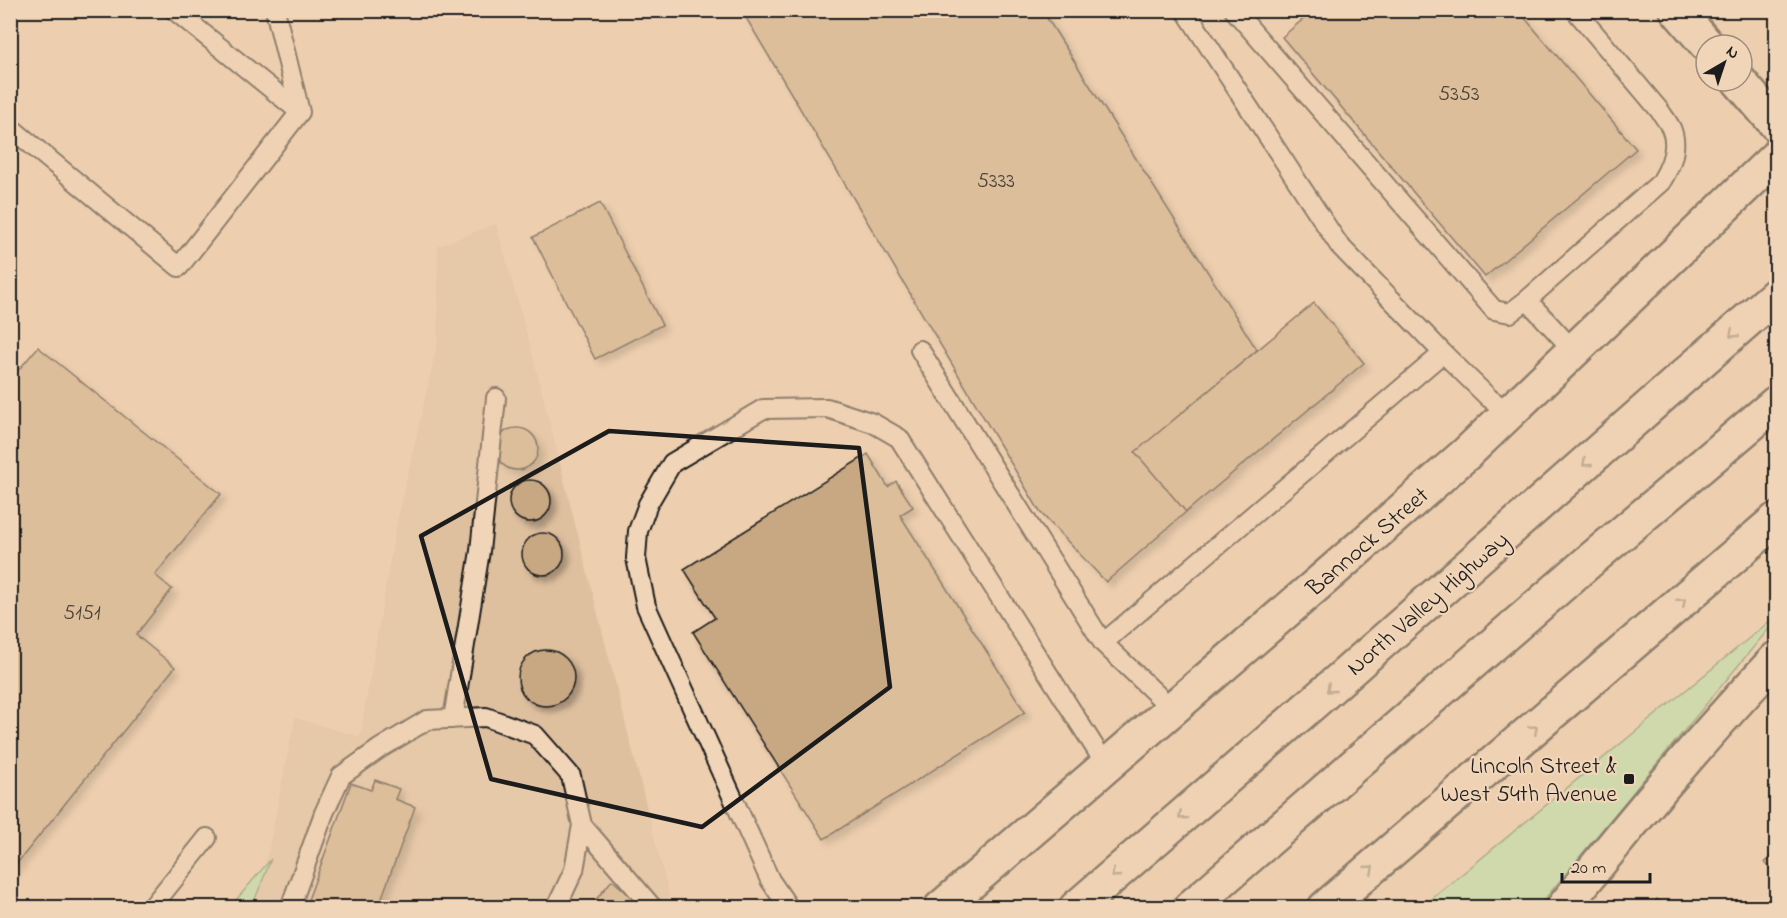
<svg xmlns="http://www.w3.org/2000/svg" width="1787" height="918" font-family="'Indie Flower',sans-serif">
<defs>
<filter id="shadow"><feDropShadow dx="5.5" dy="5.5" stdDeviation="3" flood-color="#0004"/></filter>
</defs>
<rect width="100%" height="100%" fill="#edcfaf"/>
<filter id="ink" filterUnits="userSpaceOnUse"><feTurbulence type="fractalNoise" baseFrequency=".0167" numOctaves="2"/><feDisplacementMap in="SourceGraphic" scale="12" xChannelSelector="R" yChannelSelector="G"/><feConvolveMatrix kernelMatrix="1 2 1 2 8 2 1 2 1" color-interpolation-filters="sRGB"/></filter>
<g filter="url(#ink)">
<!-- built -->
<path fill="#dec09f" d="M496,224L531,349L672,907L254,908L257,902L270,842L295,718L360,737L395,531L438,341V246Z"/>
<!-- green -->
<path fill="#abe4a8" stroke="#648062" stroke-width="1.5" d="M1776,616V620L1538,907H1422Z
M271,859L252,907H230Z"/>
<!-- building -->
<path fill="#c8a882" stroke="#1c1c1c" stroke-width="1.5" filter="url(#shadow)" d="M1042,10L1257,350L1135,452L1186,512L1106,582L1040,512L742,11Z
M1314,10H1518L1636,149L1485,277L1282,37Z
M600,203L662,325L595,359L533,237Z
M1314,303L1364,363L1186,512L1135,452Z
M38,347L221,494L155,575L172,589L136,635L175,667L10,872V380Z
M496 449a21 21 0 1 1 42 0a21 21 0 1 1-42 0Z
M868,454L888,487L896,481L913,507L900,515L1025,712L824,839L693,632L715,618L684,569Z
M509 501a21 21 0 1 1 42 0a21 21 0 1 1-42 0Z
M522 554a21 21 0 1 1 42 0a21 21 0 1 1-42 0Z
M518 678a28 28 0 1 1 56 0a28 28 0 1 1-56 0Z
M375,780L399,789L395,799L415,807L378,908H305L351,783L371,790Z
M1776,849V873L1765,863Z
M612,880L645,908H589Z
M1657,899L1668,908H1650Z"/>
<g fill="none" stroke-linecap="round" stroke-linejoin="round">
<!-- lane casing -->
<g stroke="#1c1c1c" stroke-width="22">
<path id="lane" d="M174,10L300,112
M1185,10L1339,245L1443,353L1489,398L1509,412
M1234,10L1494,310L1510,313L1527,300L1661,182C1671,166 1679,146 1671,128C1668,122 1664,117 1660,111L1575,10
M10,127L179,267L300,112L275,10
M1527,300L1574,351
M920,350L1103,643L1172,709
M1103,643L1443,353
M453,719L480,551L496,398
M582,825L653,908
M151,908L207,838
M290,908L324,813L341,776L379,749L427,720L486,717L535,735L571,776L582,825L574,870L556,908
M789,908L770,880L646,606L636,558L638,531L648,504L672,463L763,409L827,408L873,423L899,438L1106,765"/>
</g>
<!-- street casing -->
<g stroke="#1c1c1c" stroke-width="38">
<path id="street" d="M1677,10L1707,45
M1739,81L1776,124"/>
</g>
<!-- secondary casing -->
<g stroke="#1c1c1c" stroke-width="38">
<path id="secondary" d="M941,908L1335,569L1467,453L1776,157
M1563,908C1631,822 1702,738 1776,659"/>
</g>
<!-- highway casing -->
<g stroke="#1c1c1c" stroke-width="38">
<path id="highway" d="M1076,908L1313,703L1776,295
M1190,908L1587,563L1776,403
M1325,908L1776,520"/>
</g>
<!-- lane -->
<use href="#lane" stroke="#f1d5b8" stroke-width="18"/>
<!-- street -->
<use href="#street" stroke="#f1d5b8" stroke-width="33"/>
<!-- secondary -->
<use href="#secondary" stroke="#f1d5b8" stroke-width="33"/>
<!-- highway -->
<use href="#highway" stroke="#f1d5b8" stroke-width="33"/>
</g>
<!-- one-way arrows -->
<defs><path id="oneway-chevron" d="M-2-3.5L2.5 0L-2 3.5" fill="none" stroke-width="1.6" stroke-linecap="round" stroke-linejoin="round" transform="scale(1.5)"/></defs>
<g stroke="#918272">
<use href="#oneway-chevron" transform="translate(1733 334) rotate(139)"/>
<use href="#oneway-chevron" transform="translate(1586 463) rotate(139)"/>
<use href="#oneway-chevron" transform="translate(1682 602) rotate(-41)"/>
<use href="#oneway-chevron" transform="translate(1330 689) rotate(139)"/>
<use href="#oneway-chevron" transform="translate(1534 729) rotate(-41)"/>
<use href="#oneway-chevron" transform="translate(1182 816) rotate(139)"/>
<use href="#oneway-chevron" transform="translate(1370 869) rotate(-41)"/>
<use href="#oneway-chevron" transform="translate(1115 874) rotate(139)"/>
</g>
</g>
<!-- marked area -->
<path d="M0 0H1787V918H0ZM609,431L859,448L890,687L702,827L491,779L421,536Z" fill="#edcfaf" fill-opacity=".55" fill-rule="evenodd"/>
<path fill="none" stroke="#1c1c1c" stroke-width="4.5" stroke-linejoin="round" d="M609,431L859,448L890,687L702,827L491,779L421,536Z"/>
<!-- markers -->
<rect fill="#1c1c1c" stroke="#f1d5b8" stroke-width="2" x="1623" y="773" width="12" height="12" rx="3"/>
<g text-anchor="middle" stroke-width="4.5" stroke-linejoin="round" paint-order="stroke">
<!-- number labels -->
<g font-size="21" fill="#473f36">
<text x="1459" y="100">5353</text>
<text x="996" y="187">5333</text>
<text x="82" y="619">5151</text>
</g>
<!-- street labels -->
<g font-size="24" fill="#1c1c1c" stroke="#f1d5b8">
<text transform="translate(1367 541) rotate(-41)" y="8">Bannock Street</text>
<text transform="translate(1427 603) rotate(-41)" y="8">North Valley Highway</text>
</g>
<!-- poi labels -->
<g font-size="24" fill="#1c1c1c" stroke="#f1d5b8" text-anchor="end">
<text x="1617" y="773">Lincoln Street &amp;<tspan x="1617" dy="28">West 54th Avenue</tspan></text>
</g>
</g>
<!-- margin -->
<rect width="1787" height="918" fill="none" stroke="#f1d5b8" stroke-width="36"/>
<rect x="18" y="18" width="1751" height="882" fill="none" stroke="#1c1c1c" stroke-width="2" filter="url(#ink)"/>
<!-- north arrow -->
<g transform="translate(1724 63) rotate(39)"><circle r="28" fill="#f1d5b8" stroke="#9c8b7a" stroke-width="1.5"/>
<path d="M0-4.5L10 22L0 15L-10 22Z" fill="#1c1c1c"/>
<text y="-9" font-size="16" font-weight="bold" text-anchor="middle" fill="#1c1c1c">N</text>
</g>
<!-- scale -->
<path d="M1562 873v9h88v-9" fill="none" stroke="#1c1c1c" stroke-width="3"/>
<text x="1571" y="873" font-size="18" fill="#1c1c1c" stroke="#f1d5b8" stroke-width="4.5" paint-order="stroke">20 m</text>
</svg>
